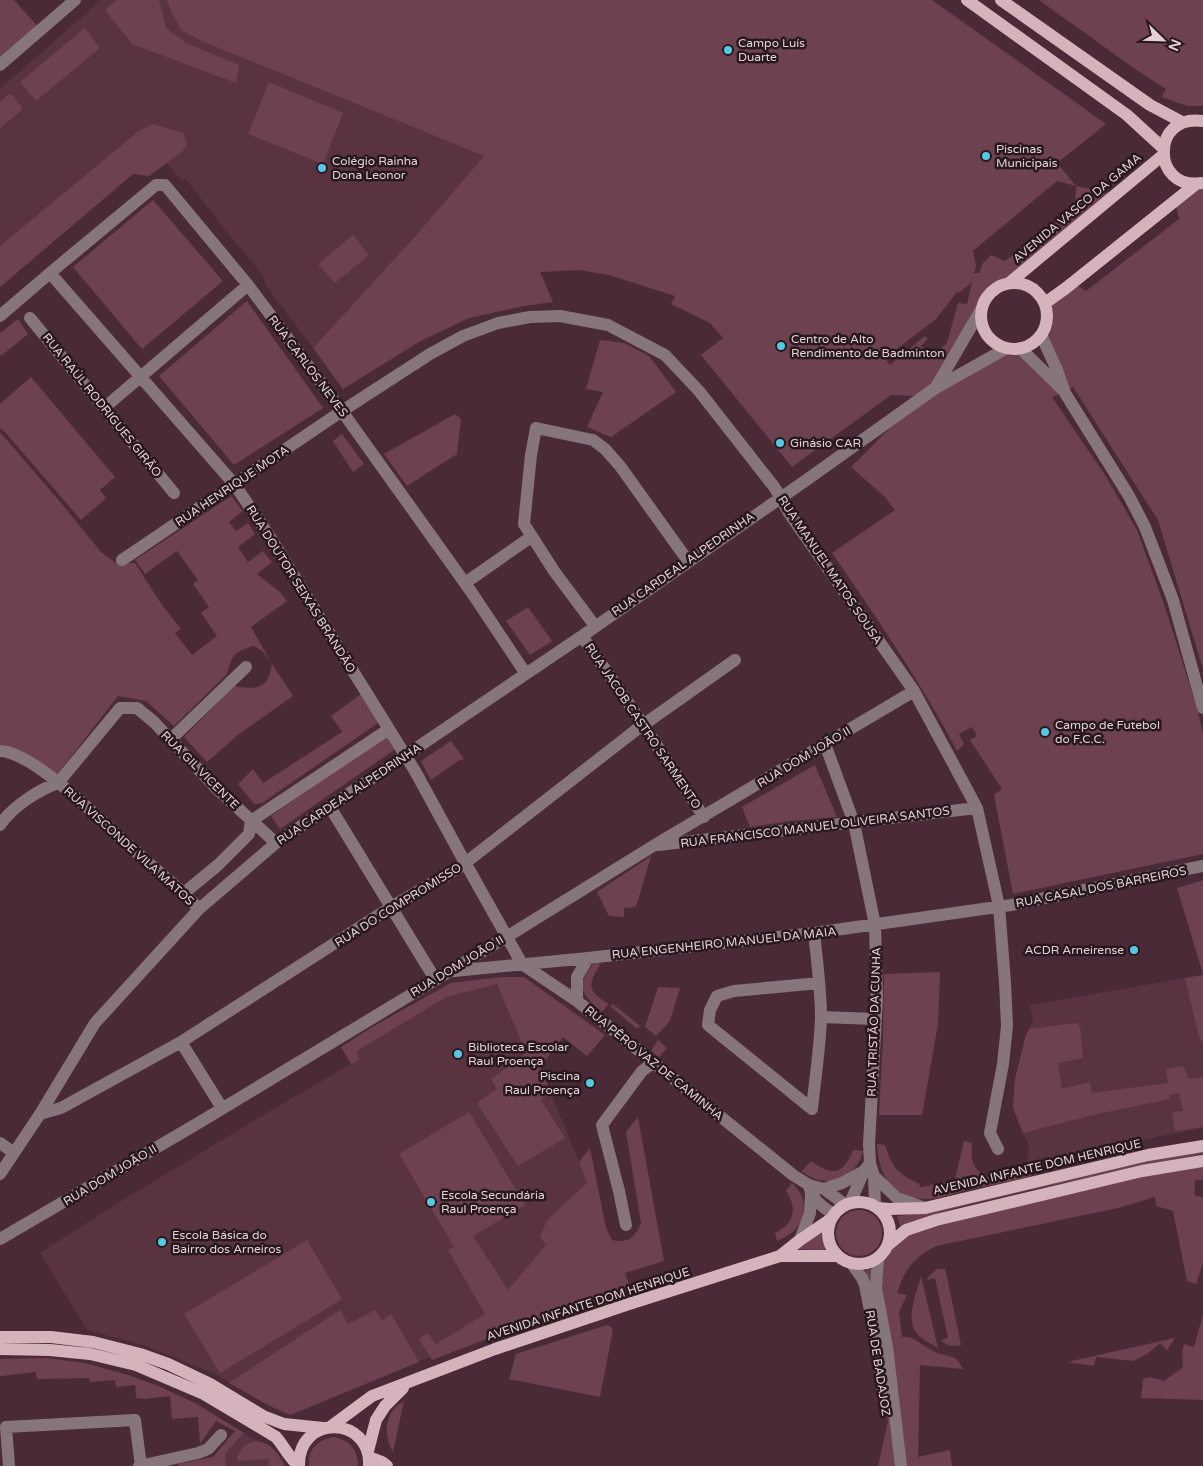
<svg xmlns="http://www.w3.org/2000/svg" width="1203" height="1466" font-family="'Varela Round',sans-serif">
<rect width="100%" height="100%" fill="#4a2a36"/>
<!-- built -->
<path fill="#5a3341" d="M101,0H167L172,14L182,31L204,42L484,156L418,233L313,348L267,287L262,274L226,231L185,178L182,181L166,162L149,176L133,174L0,287V89Z
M1203,975V1128L1027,1162L1029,1154L1028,1143L1013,1108L1015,1079L1026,1035L1033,1020L1030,1005Z
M500,977L550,1091L631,1290L539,1319L432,1360L430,1357L290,1415L268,1405L215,1374L171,1356L143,1345L87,1330L40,1253L105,1211L280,1105L351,1064L341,1047L374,1026L451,983Z
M244,1433L258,1441L266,1443L277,1452L285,1466H226L225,1454Z"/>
<!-- green -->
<path fill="#6e4151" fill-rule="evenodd" d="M0,0H14L41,30L0,65Z
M117,0H159L166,28L186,43L239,65L236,83L132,44L105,10Z
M167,0H932L1106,124L1057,163L1076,186L1115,194L1009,283C999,286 993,290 986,299L935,387L1007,348H1020L1064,392L1044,330L1047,313L1045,303L1073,283L1086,291L1179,219L1175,202L1203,183V669L1158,520L1073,387L1065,393L1052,397L1105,475L1137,530L1165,607L1197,708L1203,733V854L1013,894L994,795L1002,789L970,740L977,736L972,727L959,734L964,744L957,751C921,682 876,617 832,553L895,510L885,497L851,467L918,400L915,396L891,395L792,467L701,355L723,338L710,323L671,304L675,296L609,275L580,270L540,272L553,302L524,306L469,318L419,342L343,389L313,348L418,233L484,156L204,42L182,31L172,14ZM1057,181L1076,186L1075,207L1005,261L991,255L983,263L979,273H974L976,266L973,249L974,250ZM972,282L967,304L958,303L947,343L931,357L921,346L928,339L925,336L890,365L885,358L936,319L957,292L959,293Z
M1039,0H1203V106H1187L1162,97L1166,89L1135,69Z
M85,28L100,48L36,101L20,82Z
M269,82L343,113L323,164L248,134Z
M9,94L13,96L23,109L0,128V102Z
M153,124L183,133L187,144L183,151L149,176L133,174L0,287V246L140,130Z
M153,200L223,281L142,349L73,267Z
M353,235L369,255L335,283L318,264Z
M247,301L323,408L234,465L159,376Z
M18,319L28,334L1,356L0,354V333Z
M600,340L624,343L649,356L676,392L611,437L587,427L603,392L586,389Z
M31,377L115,477L100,490L106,498L81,520L4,431L0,428V404Z
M455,414L461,419L457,454L407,486L384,454Z
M0,432L61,503L101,552L116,563H135L162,605L181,629L175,633L192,655L217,636L201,613L209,607L193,584L198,580L177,551L145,574L135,560L231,496L243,511L229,522L236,531L248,523L255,534L238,547L248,562L263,551L272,562L257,574L281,593L287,601L251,627L272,664L293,696L239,734L207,762L184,737L234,686C257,690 269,689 272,663L262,651L254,646C246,648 236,651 232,659C229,664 229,670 226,675L174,726L146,701L118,696L56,776L0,751Z
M342,434L364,464L353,472L333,441Z
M528,607L552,641L530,655L506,621Z
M365,691L381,721L262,803L254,804L238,784L253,769L263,783L342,732L331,716Z
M388,734L400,746L280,829L271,816Z
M451,741L464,759L458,761L431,780L421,761Z
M815,765L837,817L791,821L750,827L742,807Z
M651,856L636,907L624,908V917L609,916L597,892Z
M1203,880V974L1177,888Z
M601,963C588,984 586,991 609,1004L602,1012C582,995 575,987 593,964Z
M940,972L938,1024L922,1115H879L883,1039L884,974Z
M1203,975V1043L1199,1037L1185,978Z
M501,977H524L605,1035L587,1056L563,1037L540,1067L550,1091L541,1100L565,1138L518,1166L477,1103L497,1089L491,1079L526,1053L497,984L446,997L357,1051L359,1060L351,1064L341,1047L379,1023L451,983Z
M658,987L680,988L670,1021L656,1036L645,1027Z
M613,1004L640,1026L637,1029L610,1006Z
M1077,1023L1080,1027L1083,1058L1058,1063L1062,1089L1090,1082L1092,1093L1168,1083L1166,1069L1183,1066L1189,1079L1203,1077V1127L1175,1131L1172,1112L1183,1111L1179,1093L1170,1095V1099L1093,1115L1023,1133L1013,1108L1015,1079L1026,1035L1029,1029Z
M658,1040L667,1048L659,1057L651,1051Z
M469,1112L525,1205L473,1236L508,1290L546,1245L540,1237L547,1220L587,1183L579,1162L590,1148L606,1228L612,1240C627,1244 636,1237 641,1223L626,1132L638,1117L664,1261L625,1273L631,1290L539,1319L432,1360L419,1339L428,1333L436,1344L485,1314L448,1250L454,1247L399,1154Z
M964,1141L972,1143C972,1148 971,1154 972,1159C976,1176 994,1183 1010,1176C1014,1174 1019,1170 1023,1167L1032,1176C1010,1181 989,1186 967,1190C956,1193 936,1200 925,1199C891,1197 879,1176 877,1144L885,1145C892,1168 898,1174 920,1184L919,1187H923L955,1179Z
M853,1150L863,1151C859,1170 840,1185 819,1180C813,1179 807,1175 802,1171L811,1161C824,1170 837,1178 847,1162C850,1157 852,1155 853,1150Z
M1203,1150V1154C1147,1164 1091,1177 1036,1189C990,1200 944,1209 900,1226L897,1216L915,1214L1090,1172Z
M1203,1161V1180H1195V1187L1194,1195L1203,1197V1263L1196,1284L1187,1281L1173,1211L1156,1206L1155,1197L1118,1208L936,1246C913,1258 905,1269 897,1293L907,1295L899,1312L902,1337C913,1335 923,1346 933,1351C940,1355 951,1355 956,1359C959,1361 961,1366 963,1369L920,1365L918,1457L950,1450L952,1466H878L888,1421L874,1331L869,1281L865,1270L872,1269L878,1259L906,1230Z
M792,1183C814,1204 804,1231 777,1241L775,1233C794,1224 798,1208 786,1191Z
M836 1233a23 23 0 1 1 46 0a23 23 0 1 1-46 0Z
M822,1233L825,1250L796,1249Z
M307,1240L342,1299L220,1373L184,1314Z
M937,1269H945L947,1277L961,1345C954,1347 946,1346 941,1340L948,1338L935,1278L927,1280L929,1276Z
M921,1276L938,1348C930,1343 920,1339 915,1331C906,1316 917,1292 921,1276Z
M340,1310L348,1324L375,1310L382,1321L391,1314L419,1362L290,1415L268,1405L229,1383Z
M1203,1314V1400L1141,1398L1143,1379L1150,1377L1164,1381L1183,1367L1182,1352L1184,1344L1194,1347Z
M607,1325L611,1327L613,1330L600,1397L509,1379L516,1354Z
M1175,1338L1167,1350L1160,1343L1147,1354L1133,1361L1096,1357L1094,1366L1067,1362Z
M47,1358L85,1363L128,1375L156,1385L197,1404L244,1433L225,1454L226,1466H178V1464L213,1457L235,1431L216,1421L200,1444L198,1417L172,1419L170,1396L144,1399L136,1398L135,1385L116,1387L115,1380L90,1382L89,1378L37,1379L36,1372L0,1376V1359Z
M404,1401L393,1452C383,1435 384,1411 404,1401Z
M334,1437C350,1440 358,1450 358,1466H309C307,1449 319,1439 334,1437Z
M258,1441C273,1445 278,1453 285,1466H269L268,1459L238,1461L237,1457C243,1446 246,1443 258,1441Z"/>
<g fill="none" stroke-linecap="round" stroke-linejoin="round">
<!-- minor -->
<path stroke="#86757a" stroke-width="12" d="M0,65L75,0
M50,273L235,485L268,534L415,771L462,857L522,964L577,1001L793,1175L809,1185L824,1189L846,1205
M0,316L50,273L156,185H165L248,285L334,400L472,593L526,674
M30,318L174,493
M1041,335L1057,370L1065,393L1129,496L1145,527L1173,600L1203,708
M1020,348L1062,389
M936,387L982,308
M104,408L248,285
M122,560L342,411L430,354L463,336L498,323L530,317L560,316L608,325L665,355L699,391L775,488L789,513L914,691L977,808L999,906L1005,982L1007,1026L1003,1064L990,1133L998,1149
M465,583L531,537
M595,626L554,571L524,524L531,455L536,428L593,440L605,449L620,466L688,561
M582,636L640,720L704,817
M170,740L246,667
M825,744L854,823L875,925L877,998L869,1144L870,1163L874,1176L875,1206
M0,751C33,752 97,817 123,840C143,858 163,876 184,893L199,909
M58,783L120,708H137L154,722L215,787L276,843
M330,807L435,979
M0,825C12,807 38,790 58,783
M658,845L977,808
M184,893L218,865L249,834L251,821L389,729
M814,933C817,961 821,989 821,1018C820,1048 815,1079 812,1109L708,1025L710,1010L717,996L734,991L819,983
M454,971L588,958L814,933L1011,905L1203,866
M577,1001V977L588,958
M821,1017L876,1019
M181,1042L222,1108
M40,1114L61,1108L181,1042L391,907L460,867L636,730L735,660
M0,1143L14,1153
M0,1174L40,1114L95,1023L199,909L276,843L582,636L805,481L934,389L1007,348
M874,1176L897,1198L925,1208
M810,1189C813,1201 825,1208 834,1215
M824,1189L842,1183L864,1171
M850,1203L864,1171L870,1163
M626,1225L619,1191L602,1125L642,1071L653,1063
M0,1239L195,1125L508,936L653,846L914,691
M800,1240L810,1213L811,1194
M878,1259L876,1288L887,1347L901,1466
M852,1264L862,1278L865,1285L874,1331L884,1396
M9,1466L6,1427L135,1420L141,1466
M139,1466L198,1453L208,1449L221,1435"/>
<!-- major -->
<path stroke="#d5b3bd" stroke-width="12" d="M967,0L1127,115L1163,148
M1001,0L1150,105L1182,122
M1201,183C1152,191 1150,113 1203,121
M1009,283L1163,155
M981 316a33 33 0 1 1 66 0a33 33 0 1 1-66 0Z
M1045,303L1066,288L1196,184
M828 1233a31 31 0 1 1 62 0a31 31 0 1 1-62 0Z
M878,1208L889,1209L925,1208L1148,1155L1203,1146
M889,1244L906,1230L936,1220L1142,1171L1203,1161
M780,1256L800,1240L831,1219
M0,1337H51L93,1342L140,1354L168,1364L210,1384L263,1416L284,1424L323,1428
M0,1349L50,1350L90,1354L136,1365L204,1394L276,1437C284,1446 289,1458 299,1466
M330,1427L372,1396L495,1349L629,1304L780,1256H838
M368,1451L376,1420L385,1406L403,1388
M369,1457L382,1462L387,1466
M299,1466C298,1413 372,1416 369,1466"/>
</g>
<!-- markers -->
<g fill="#56c9e1" stroke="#27181d" stroke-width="2">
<circle cx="728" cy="50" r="5"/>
<circle cx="986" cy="156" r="5"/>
<circle cx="322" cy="168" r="5"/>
<circle cx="781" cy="346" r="5"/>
<circle cx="780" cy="443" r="5"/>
<circle cx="1045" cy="732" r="5"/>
<circle cx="1134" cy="950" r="5"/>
<circle cx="458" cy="1054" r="5"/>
<circle cx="590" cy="1083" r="5"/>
<circle cx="431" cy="1202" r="5"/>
<circle cx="162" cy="1242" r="5"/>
</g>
<g text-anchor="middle" stroke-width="5" stroke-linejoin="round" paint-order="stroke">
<!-- poi labels -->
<g font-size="12" fill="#e4cfd6" stroke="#27181d" text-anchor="start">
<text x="738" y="47">Campo Luís<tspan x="738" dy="14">Duarte</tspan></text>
<text x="996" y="153">Piscinas<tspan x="996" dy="14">Municipais</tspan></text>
<text x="332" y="165">Colégio Rainha<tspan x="332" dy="14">Dona Leonor</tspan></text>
<text x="791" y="343">Centro de Alto<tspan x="791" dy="14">Rendimento de Badminton</tspan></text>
<text x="790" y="447">Ginásio CAR</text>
<text x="1055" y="729">Campo de Futebol<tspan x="1055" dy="14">do F.C.C.</tspan></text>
<text x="1124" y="954" text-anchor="end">ACDR Arneirense</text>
<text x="468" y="1051">Biblioteca Escolar<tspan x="468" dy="14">Raul Proença</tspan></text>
<text x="580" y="1080" text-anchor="end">Piscina<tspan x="580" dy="14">Raul Proença</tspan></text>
<text x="441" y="1199">Escola Secundária<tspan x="441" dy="14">Raul Proença</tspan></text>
<text x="172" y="1239">Escola Básica do<tspan x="172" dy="14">Bairro dos Arneiros</tspan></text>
</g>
<!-- street labels -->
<g font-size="12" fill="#e4cfd6" stroke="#27181d">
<text transform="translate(1077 208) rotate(-40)" y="4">AVENIDA VASCO DA GAMA</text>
<text transform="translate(308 366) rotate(53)" y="4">RUA CARLOS NEVES</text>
<text transform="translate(102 405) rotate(51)" y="4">RUA RAÚL RODRIGUES GIRÃO</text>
<text transform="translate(232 486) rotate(-34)" y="4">RUA HENRIQUE MOTA</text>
<text transform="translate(683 564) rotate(-35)" y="4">RUA CARDEAL ALPEDRINHA</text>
<text transform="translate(830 570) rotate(56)" y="4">RUA MANUEL MATOS SOUSA</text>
<text transform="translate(301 589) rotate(58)" y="4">RUA DOUTOR SEIXAS BRANDÃO</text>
<text transform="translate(643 726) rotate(56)" y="4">RUA JACOB CASTRO SARMENTO</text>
<text transform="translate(804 757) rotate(-31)" y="4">RUA DOM JOÃO II</text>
<text transform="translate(200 770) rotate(45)" y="4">RUA GIL VICENTE</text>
<text transform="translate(349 794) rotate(-34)" y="4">RUA CARDEAL ALPEDRINHA</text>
<text transform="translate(815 827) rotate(-7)" y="4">RUA FRANCISCO MANUEL OLIVEIRA SANTOS</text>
<text transform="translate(129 846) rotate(42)" y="4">RUA VISCONDE VILA MATOS</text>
<text transform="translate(1101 887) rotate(-11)" y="4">RUA CASAL DOS BARREIROS</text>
<text transform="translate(398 905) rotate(-32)" y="4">RUA DO COMPROMISSO</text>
<text transform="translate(724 943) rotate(-6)" y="4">RUA ENGENHEIRO MANUEL DA MAIA</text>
<text transform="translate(457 966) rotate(-31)" y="4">RUA DOM JOÃO II</text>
<text transform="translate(874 1022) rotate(-88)" y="4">RUA TRISTÃO DA CUNHA</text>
<text transform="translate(654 1063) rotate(39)" y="4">RUA PÊRO VAZ DE CAMINHA</text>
<text transform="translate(1037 1167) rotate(-13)" y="4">AVENIDA INFANTE DOM HENRIQUE</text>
<text transform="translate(110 1175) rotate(-31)" y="4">RUA DOM JOÃO II</text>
<text transform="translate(588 1304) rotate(-18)" y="4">AVENIDA INFANTE DOM HENRIQUE</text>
<text transform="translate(878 1363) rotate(81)" y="4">RUA DE BADAJOZ</text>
</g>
</g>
<!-- north arrow -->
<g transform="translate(1163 40) rotate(113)" stroke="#27181d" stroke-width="4" paint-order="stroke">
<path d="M0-4L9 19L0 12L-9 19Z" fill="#e4cfd6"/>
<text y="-8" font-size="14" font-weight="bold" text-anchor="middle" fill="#e4cfd6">N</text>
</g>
</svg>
